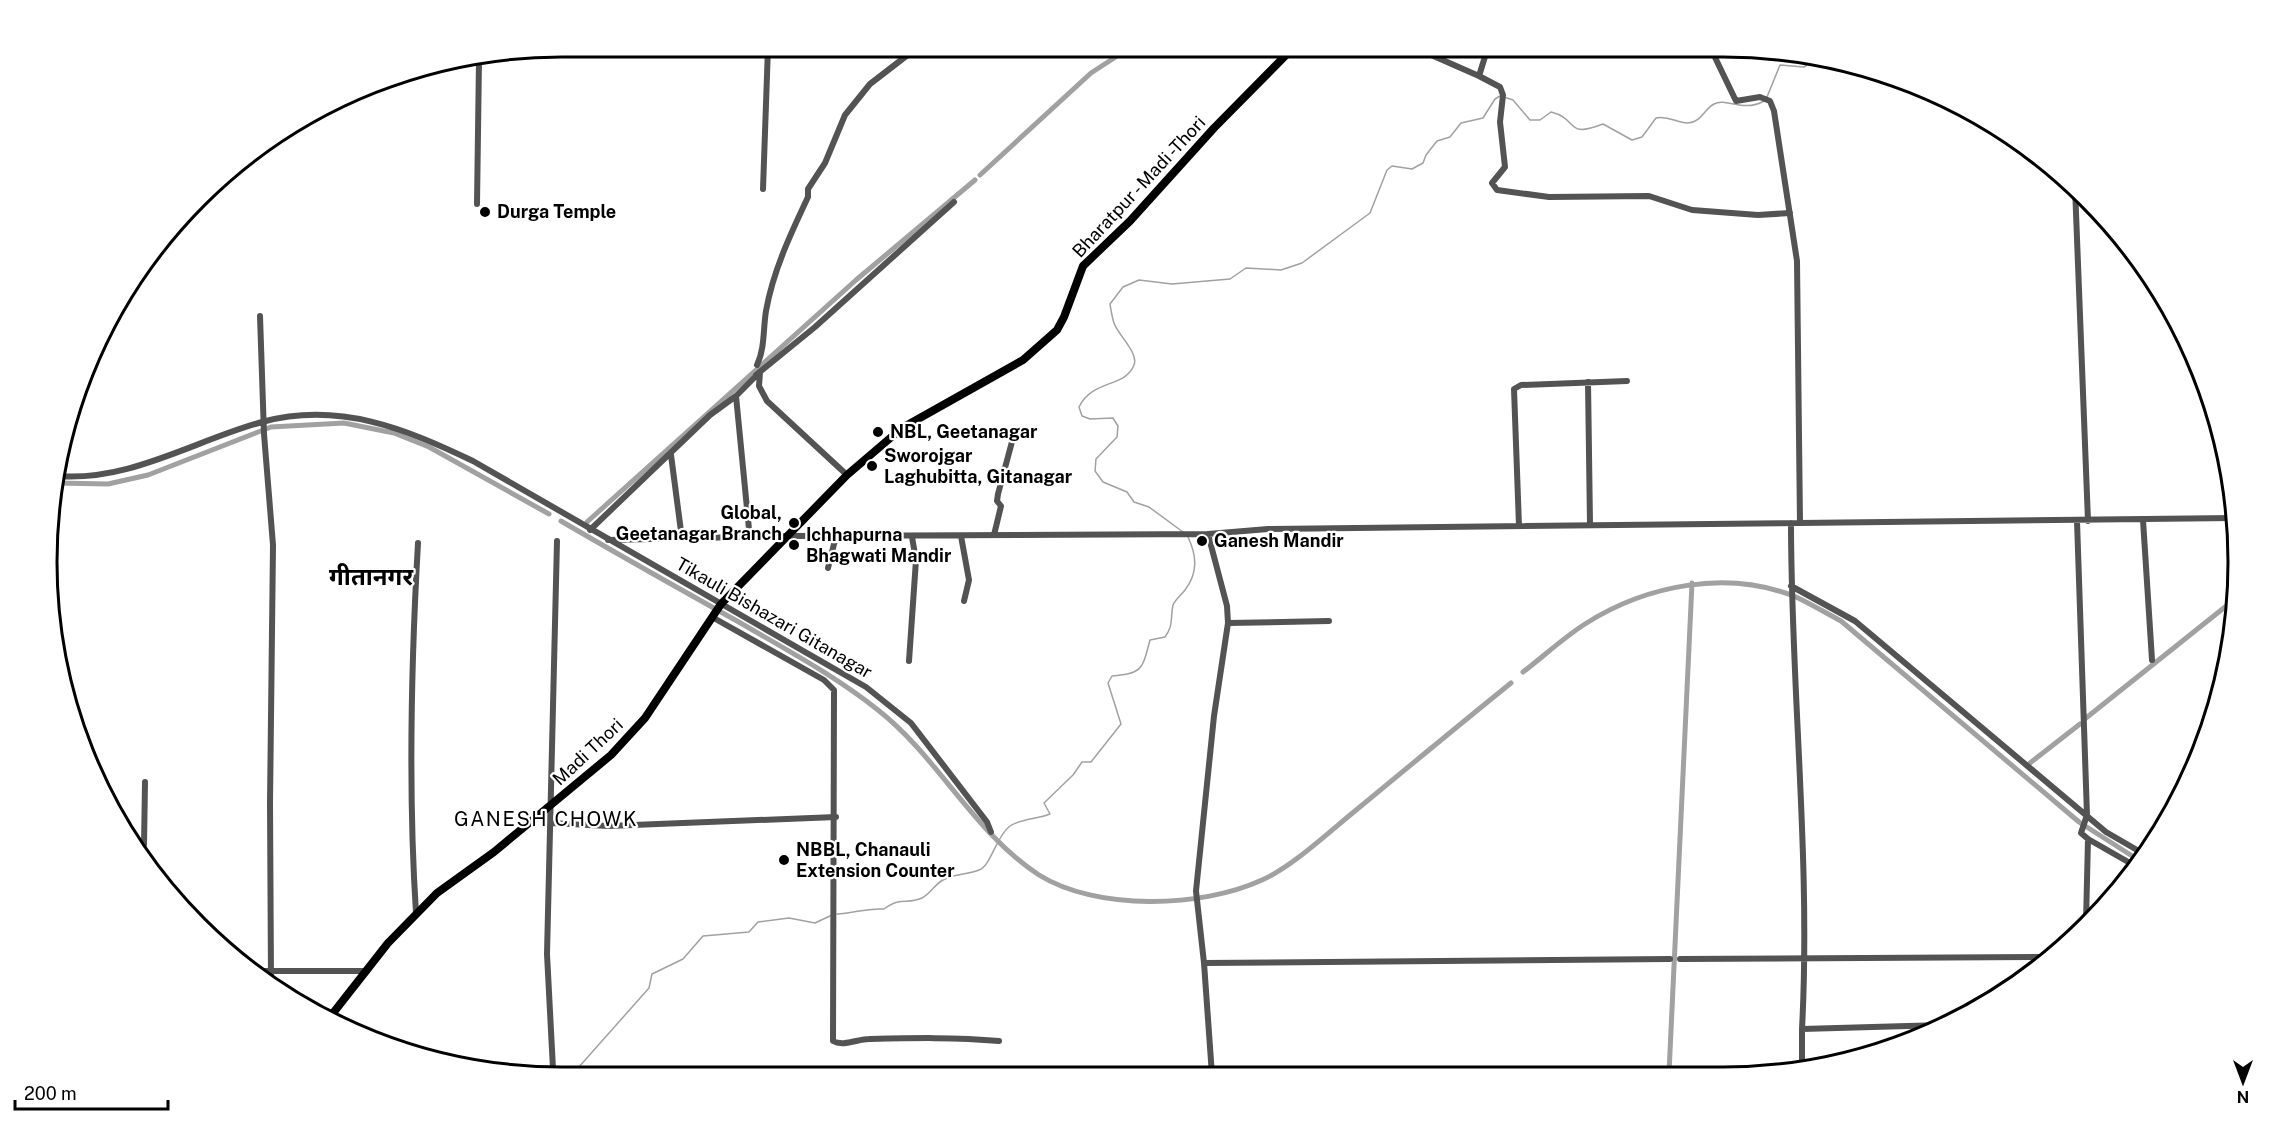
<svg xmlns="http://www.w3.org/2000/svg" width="2285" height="1124" font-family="'Public Sans','Noto Sans Devanagari',sans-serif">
<rect width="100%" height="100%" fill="#fff"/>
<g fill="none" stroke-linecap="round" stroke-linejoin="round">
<!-- stream -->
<path stroke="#a1a1a1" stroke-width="1.5" d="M1504,97L1513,100L1530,120H1540L1551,112C1580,119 1564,139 1603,124L1632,140L1642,137L1656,118C1668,115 1676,123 1688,123C1702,122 1704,109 1714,104C1726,97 1743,113 1764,101
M1767,97L1780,65L1804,67L1821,56
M1183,532L1149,507L1134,502L1127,492L1103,482L1095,471L1096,459L1117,437L1118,426L1113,418L1090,419L1082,416L1079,407C1093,379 1125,388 1134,365C1139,353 1118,335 1114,323C1112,317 1111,310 1110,304L1123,287L1139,280L1172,284L1230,279L1246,268L1281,270L1302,263L1370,213L1387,170L1392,166L1412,169L1423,163L1426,155L1437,141L1450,137L1461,123L1483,118L1495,99L1500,96
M837,914C854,913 866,908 884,909C902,896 906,905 922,898C930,894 935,884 943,880C954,873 968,875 979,870C991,866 996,836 1010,826C1020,819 1038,819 1050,814L1044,803L1073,775L1082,762H1091L1121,724L1108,683L1112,676C1143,673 1142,670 1150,640L1165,637C1174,625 1170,618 1173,605C1175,600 1181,595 1185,590C1198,573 1197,556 1188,537
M570,1077L649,988L652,974L683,959L703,936L749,932L758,922L789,918L815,923L832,915"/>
<!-- canal -->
<path stroke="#a1a1a1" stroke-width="5" d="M980,175L1091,73L1131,47
M56,483L108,484L148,475L271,427L344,423L394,433L429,447L549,514
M561,521C619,555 678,588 737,621C785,649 834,675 878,710C939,758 973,832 1039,875C1097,911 1201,908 1262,880C1292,867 1329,832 1355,811C1407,768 1459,725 1511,683
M587,522L856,280L975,180
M1523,672C1544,656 1563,638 1585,624C1646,585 1727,569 1796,597C1811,604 1826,613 1841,621L2079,822L2140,861
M2086,718L2235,599
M2030,763L2080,724
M1669,1073L1692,583"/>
<!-- minor -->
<path stroke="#535353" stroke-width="6" d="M1413,47L1479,76L1488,47
M1710,47L1736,101L1760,97L1770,101L1774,111L1797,261L1800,523
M1479,76L1500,87L1503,95L1500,122L1505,167L1492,183L1497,190L1549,197L1649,196L1692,210L1758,215L1790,213
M2075,187L2088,521
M763,189L768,47
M477,204L479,60
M260,316L264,434L273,545L270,803L271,980
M757,365C765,348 763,329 766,311C773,271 791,233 808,197V189L825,163L845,115L870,84L918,47
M760,372L759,386L767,401L847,475
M756,375L815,327L954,202
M1588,382L1590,524
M671,455L682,539
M56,476C130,482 193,441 262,422C339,401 406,429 473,461L866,687L911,723L987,822L991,832
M2143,520L2152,660
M2077,521L2087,815L2081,833L2088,839L2137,867
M1791,523C1791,691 1811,860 1802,1029
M1519,526L1514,389L1521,385L1627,381
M590,530L710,415L736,396
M994,535L1001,506L997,501L998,494L1013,438
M961,536L969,580L964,601
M748,537L749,529L736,396L758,374
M608,540L789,536L1208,534L1268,529L2234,518
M828,568L836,536
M1791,586L1855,621L2106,832L2144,854
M712,617L824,680L834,690L833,1041C843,1047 858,1039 869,1039C913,1038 955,1037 999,1041
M1228,623L1329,621
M909,661L916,560L912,537
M551,823L608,826L836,817
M136,849L144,845L145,782
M416,913C408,790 411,666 418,543
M2086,922L2088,839
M1680,959L2051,957
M1204,963L1196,891L1214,716L1228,623L1227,606L1208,534
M257,971H367
M1802,1070V1029L1943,1025
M1212,1075L1204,963L1670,959
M551,1076L553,1069L547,954L557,541"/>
<!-- major -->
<path stroke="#000" stroke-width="8" d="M330,1017L388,943L437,893L494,852L611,755L645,718L721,604L847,475L902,428L1023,360L1057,330L1064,317L1083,266L1130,221L1214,128L1294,47"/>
</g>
<!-- markers -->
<g fill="#000" stroke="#fff" stroke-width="2">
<circle cx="485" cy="212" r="6"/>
<circle cx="878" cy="432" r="6"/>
<circle cx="872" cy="466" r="6"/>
<circle cx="794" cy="523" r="6"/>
<circle cx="1202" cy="541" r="6"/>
<circle cx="794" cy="545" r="6"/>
<circle cx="784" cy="860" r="6"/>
</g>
<g text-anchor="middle" stroke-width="4.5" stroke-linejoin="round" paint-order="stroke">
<!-- street labels -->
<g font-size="18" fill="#000" stroke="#fff">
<text transform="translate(1139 187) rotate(-47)" y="6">Bharatpur - Madi -Thori</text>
<text transform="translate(774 618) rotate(30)" y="6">Tikauli Bishazari Gitanagar</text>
<text transform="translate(588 752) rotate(-43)" y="6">Madi Thori</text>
</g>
<!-- poi labels -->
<g font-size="18" font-weight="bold" fill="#000" stroke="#fff" text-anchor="start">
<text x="497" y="218">Durga Temple</text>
<text x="890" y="438">NBL, Geetanagar</text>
<text x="884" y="462">Sworojgar<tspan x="884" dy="21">Laghubitta, Gitanagar</tspan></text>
<text x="782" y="519" text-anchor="end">Global,<tspan x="782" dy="21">Geetanagar Branch</tspan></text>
<text x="806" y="541">Ichhapurna<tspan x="806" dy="21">Bhagwati Mandir</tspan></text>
<text x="1214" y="547">Ganesh Mandir</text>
<text x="796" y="856">NBBL, Chanauli<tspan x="796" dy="21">Extension Counter</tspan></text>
</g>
<!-- neighbourhood labels -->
<g font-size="20" letter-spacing="1.5" fill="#000" stroke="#fff">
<text x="546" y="826">GANESH CHOWK</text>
</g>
<!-- district labels -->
<g font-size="24" font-weight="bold" fill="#000" stroke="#fff">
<text x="371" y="585">गीतानगर</text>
</g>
</g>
<!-- crop -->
<path d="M0 0H2285V1124H0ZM562 57H1723A505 505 0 0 1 2228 562V562A505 505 0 0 1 1723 1067H562A505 505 0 0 1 57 562V562A505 505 0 0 1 562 57Z" fill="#fff" fill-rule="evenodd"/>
<path fill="none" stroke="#000" stroke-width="3" d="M562 57H1723A505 505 0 0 1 2228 562V562A505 505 0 0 1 1723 1067H562A505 505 0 0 1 57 562V562A505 505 0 0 1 562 57Z"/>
<!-- north arrow -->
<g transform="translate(2243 1082) rotate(180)" stroke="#ffffff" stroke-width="4.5" paint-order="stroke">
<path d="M0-4.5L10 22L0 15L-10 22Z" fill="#000000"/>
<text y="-9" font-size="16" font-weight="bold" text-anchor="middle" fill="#000000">N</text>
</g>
<!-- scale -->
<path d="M15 1100v9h153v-9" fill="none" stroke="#000000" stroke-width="3"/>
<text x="24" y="1100" font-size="18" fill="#000000" stroke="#ffffff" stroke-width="4.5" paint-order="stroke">200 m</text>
</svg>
